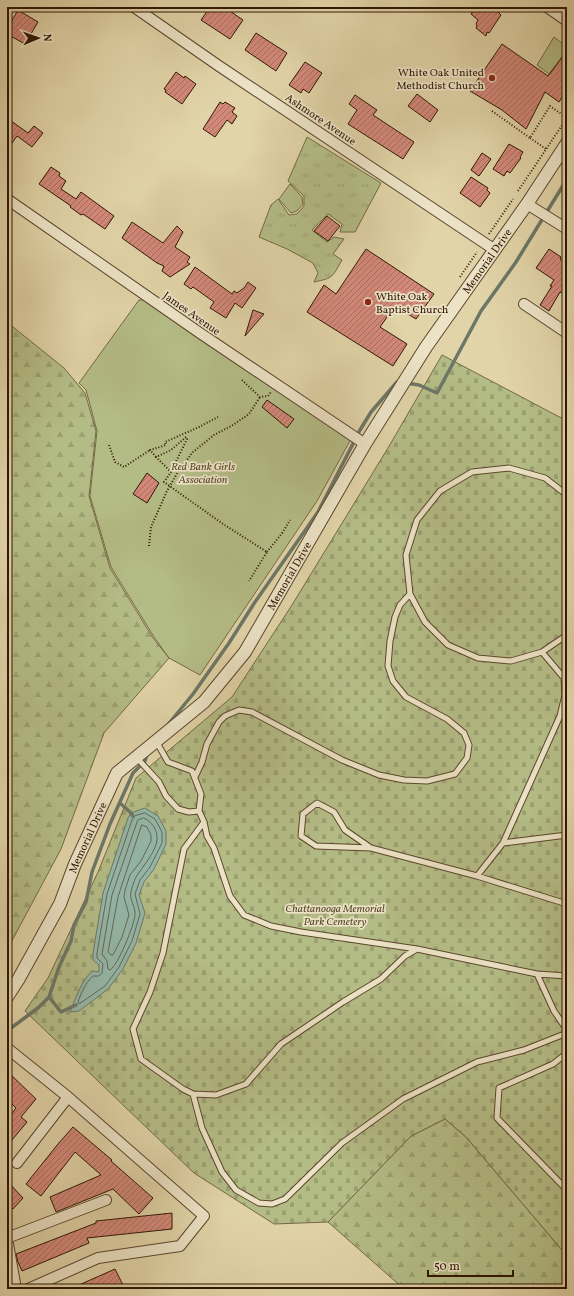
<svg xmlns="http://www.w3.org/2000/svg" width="574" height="1296" font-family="Vollkorn,serif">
<defs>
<pattern id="grass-tufts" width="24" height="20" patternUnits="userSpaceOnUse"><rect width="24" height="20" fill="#b4bc86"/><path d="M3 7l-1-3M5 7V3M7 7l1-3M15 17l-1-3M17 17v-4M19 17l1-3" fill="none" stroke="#9ba172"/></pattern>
<pattern id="forest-firs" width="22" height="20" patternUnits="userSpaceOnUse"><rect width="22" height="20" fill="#b4bc86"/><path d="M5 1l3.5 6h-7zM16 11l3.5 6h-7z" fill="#9ba172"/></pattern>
<pattern id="cemetery-stones" width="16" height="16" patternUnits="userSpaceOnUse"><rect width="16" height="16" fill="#b4bc86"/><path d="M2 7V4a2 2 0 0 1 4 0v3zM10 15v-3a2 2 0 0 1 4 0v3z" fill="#9ba172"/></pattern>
<pattern id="building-hatch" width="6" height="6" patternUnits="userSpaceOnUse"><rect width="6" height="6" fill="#d3897a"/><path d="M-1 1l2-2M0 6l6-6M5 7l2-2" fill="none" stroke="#ac6f62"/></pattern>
</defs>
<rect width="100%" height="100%" fill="#e1d4a8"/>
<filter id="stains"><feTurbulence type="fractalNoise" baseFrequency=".005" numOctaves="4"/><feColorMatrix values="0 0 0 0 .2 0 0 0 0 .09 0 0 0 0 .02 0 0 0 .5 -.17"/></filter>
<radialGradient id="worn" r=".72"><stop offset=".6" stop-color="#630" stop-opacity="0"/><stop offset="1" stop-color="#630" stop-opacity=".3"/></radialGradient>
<!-- grass -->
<path fill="url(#grass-tufts)" stroke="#726945" d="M307,137L381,183L355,232H340L342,224L328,214L312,230L327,242L334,237L344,239L333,254L342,260C332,277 334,278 314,282L318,273L313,263L287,249L259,237L271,205L278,199L289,215L297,214L304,206V196L288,181Z"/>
<!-- forest -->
<path fill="url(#forest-firs)" stroke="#726945" d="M7,325L13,327L64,368L85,393L96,431L89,496L110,568L153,638L169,658L104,733L61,849L7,950Z
M445,1119L466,1137L567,1256V1289H404L328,1222L411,1136Z"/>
<!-- cemetery -->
<path fill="url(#cemetery-stones)" stroke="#726945" d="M442,355L567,421V1256L466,1137L445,1119L411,1136L328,1222L274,1224L194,1173L25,1011L48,978L98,872L136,778L232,697L292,605L388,448Z"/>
<!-- green -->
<path fill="#b4bc86" stroke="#726945" d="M554,37L567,47V50L549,74L537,65Z
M290,184L302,197L303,204L297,211L291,213L279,199Z
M139,300H146L351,439L317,501L200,675L169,658L154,637L111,567L90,496L97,431L86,390L79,383Z"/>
<!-- water -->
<path fill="#94b8aa" stroke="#6c7768" d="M145,808L158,816L166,831V844L154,869L144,882L139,895L145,913L136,943L123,969L108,989L79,1011L70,1012C76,997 81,982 92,971L99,972V965L93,960V953L103,893L128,818L131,813Z"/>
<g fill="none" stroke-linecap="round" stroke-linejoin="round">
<!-- shore -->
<path stroke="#626757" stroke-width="1" d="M145,813L155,819L162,832V843L150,867L140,880L135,894L140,914L132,941L119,967L105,986L79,1004L78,1002C81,993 86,982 93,976H99L102,973L103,964L97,958V953L107,894L132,820L135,816Z
M144,818C152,822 158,830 157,840C156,852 142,867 136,877C134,881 132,887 131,892C129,900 136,907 135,915C134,926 118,965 110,970L108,969L107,961L102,954L112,895L137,822L138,820Z
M142,825L147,827L151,835V841L141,861L130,875L125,890L124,897L129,915L122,937L113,955H111L108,952L118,897Z"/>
<!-- stream -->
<path stroke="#6c7768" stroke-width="3.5" d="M406,383L419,385L437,393L481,311L516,262L567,179
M166,727L193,694L229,643L255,602L318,512L360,430L371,412L397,382H400
M120,803L131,813L133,816
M49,997L61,1012L76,1005
M7,1031L38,1008L49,997L59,967L71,941L74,925L86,902L92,872L110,824L133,773L145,761L147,754"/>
</g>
<!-- building -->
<path fill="url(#building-hatch)" stroke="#301604" d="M210,7H224L243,20L230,39L201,20Z
M476,7L485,12L488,7H500L497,11L501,15L489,33L487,32L486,36L476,28L477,26L476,24L478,20L471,14Z
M18,10L38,22L25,44L7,34V29Z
M256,33L287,53L276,71L245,50Z
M502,44L548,76L567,51V83L564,87L566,91L559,102L545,92L526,129L502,110L470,91Z
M305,62L322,73L309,93L303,89L301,93L289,85Z
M176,72L184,78L185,76L196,84L182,104L165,92L166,90L164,89Z
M417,94L438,110L430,122L408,106Z
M355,95L377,110L373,115L414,142L403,159L348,124L357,110L349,104Z
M220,102L223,104L225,102L235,108L232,112L237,116L232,124L227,120L215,137L203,129Z
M7,118L28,133L34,126L43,133L32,147L17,136L7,150Z
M509,144L523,152L520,157L521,158L510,173L507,171L504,176L493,169Z
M482,153L491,159L479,176L471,170Z
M51,167L60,173L59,176L66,181L61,189L76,199L81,192L114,216L105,229L83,214L81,215L70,207L71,206L39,184Z
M471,177L488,188L487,190L490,193L480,207L460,193Z
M327,216L340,226L328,241L314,231Z
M132,222L163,243L177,226L183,232L175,247L190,257L187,262L190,264L170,277L162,271L164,266L157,263L122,238Z
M366,249L434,294L416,319L395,306L380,327L407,344L393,366L307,312L324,285L336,294Z
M549,249L561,257L560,259L567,264V285L562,293L560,292L549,311L540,305L552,286H550L554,280L536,268Z
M195,267L232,294L234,291L237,293L244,288L248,282L256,288L242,308L235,303L226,318L210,308L214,302L193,287L191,289L184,284Z
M253,310L264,314L245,336Z
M267,400L294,419L287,428L262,407Z
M147,473L159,483L147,503L133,494Z
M7,1071L36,1099L21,1117L27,1122L7,1146V1120L16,1108L7,1099Z
M73,1127L112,1160L111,1161L153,1198L139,1214L113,1189L56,1212L50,1197L101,1175L75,1152L41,1196L26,1184L58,1144Z
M7,1181L23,1198L13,1209L7,1204Z
M172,1213V1229L87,1238L89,1243L22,1271L18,1262L16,1254L96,1223V1221Z
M115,1269L123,1285L114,1289H70Z"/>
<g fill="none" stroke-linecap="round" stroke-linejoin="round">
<!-- service casing -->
<g stroke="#5c462d" stroke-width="7">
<path id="service" d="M567,495L545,478L509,468L472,472L440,491L417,520L406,555L410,594L425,622L448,645L478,658L511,661L542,652L567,635
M137,758L159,782L166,796L178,809L189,812L199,811L201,794L192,771L168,762L156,741
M195,777L202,762L207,744L219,722L225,716L239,710L252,712L342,760L379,775L404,780L427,781L455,774L467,758L469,745L464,733L447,719L406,697L393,681L388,666L390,641L395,617L400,605L410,594
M199,811L204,822L207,836L214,848L230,896L244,915L271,926L301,932L417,949L537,974L554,1011L567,1030
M204,822L184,849L163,953L150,992L133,1029L141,1059L183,1089L193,1094L216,1095L246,1084L281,1044L343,1002L381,979L405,956L417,949
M503,843L567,835
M371,848L345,830L334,812L317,803L303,814L301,836L316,846L371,848L477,876L567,904
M477,876L503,843L560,716L565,695L564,678L542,652
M537,974L567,976
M567,1053L553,1064L499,1088L497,1118L567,1190
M193,1094L202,1128L222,1172L236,1190L259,1203L272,1204L285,1199L342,1143L403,1099L477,1062L524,1050L567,1033"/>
</g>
<!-- minor casing -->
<g stroke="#5c462d" stroke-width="12">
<path id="minor" d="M134,7L219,66L495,250
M547,7L567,21
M7,199L200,333L365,444
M527,204L567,229
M524,304L567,333
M7,1048L68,1097L204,1216L180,1246L98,1258L28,1289
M17,1163L68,1097
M7,1238L106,1200
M7,1238L16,1289"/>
</g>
<!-- tertiary casing -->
<g stroke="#5c462d" stroke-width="14">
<g id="tertiary">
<path id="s1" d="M7,997L18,980L60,904L75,864L117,773L204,702L245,652L365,444L426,347L527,204L567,143"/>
</g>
</g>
<!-- path -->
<path stroke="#301604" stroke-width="2" stroke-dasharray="1 2" stroke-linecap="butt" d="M492,111L530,138L550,106L567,118
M530,138L546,149
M518,191L567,118
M489,234L513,199
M460,277L477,252
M242,380L260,397L268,396L271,392
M109,445L115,462L124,467L150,450
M156,457L150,450L166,445L165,442L199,427L218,417
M171,472L187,439L186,437L171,450L156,457L171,472L164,482L223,524L267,552L249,581
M149,546L151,527L167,491L179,470L193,452L214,435L233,425L249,414L260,397
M267,552L283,532L290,520"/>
<!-- service -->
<use href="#service" stroke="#ece3c6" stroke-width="5"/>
<!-- minor -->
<use href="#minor" stroke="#ece3c6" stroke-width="10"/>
<!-- tertiary -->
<use href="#tertiary" stroke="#ece3c6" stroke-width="12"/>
</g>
<!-- markers -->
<g fill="#8f2418" stroke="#ece3c6" stroke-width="1.5">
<circle cx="492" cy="78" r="4"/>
<circle cx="368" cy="302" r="4"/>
</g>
<g text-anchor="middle" stroke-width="3.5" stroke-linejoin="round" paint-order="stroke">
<!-- poi labels -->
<g font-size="11" fill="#301604" stroke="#ece3c6" text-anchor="end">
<text x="484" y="76">White Oak United<tspan x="484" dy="13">Methodist Church</tspan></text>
<text x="376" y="300" text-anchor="start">White Oak<tspan x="376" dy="13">Baptist Church</tspan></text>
</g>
<!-- street labels -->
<g font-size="11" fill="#301604" stroke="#ece3c6">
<text transform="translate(321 119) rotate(34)" y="4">Ashmore Avenue</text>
<text dy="4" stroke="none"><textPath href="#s1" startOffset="887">Memorial Drive</textPath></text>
<text transform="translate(192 313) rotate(35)" y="4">James Avenue</text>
<text dy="4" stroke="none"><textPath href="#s1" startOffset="515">Memorial Drive</textPath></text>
<text dy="4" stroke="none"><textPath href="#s1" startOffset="179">Memorial Drive</textPath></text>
</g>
<!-- park labels -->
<g font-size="11" font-style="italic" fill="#58482b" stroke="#ece3c6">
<text x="203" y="470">Red Bank Girls<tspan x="203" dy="13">Association</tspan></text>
<text x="335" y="912">Chattanooga Memorial<tspan x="335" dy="13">Park Cemetery</tspan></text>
</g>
</g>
<!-- margin -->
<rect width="574" height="1296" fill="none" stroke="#e1d4a8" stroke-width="24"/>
<rect x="8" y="8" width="558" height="1280" fill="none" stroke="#301604" stroke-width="2"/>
<rect x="12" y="12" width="550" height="1272" fill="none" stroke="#301604"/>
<!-- north arrow -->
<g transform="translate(38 38) rotate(88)" stroke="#ece3c6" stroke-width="3" paint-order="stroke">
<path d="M0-3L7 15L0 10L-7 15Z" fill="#301604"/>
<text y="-6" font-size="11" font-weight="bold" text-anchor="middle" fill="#301604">N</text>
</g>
<!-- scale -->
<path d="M428 1270v6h85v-6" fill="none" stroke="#301604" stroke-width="2"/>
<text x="434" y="1270" font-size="12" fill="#301604" stroke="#ece3c6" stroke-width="3" paint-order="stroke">50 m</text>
<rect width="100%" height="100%" filter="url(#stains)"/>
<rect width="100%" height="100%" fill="url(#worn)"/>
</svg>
